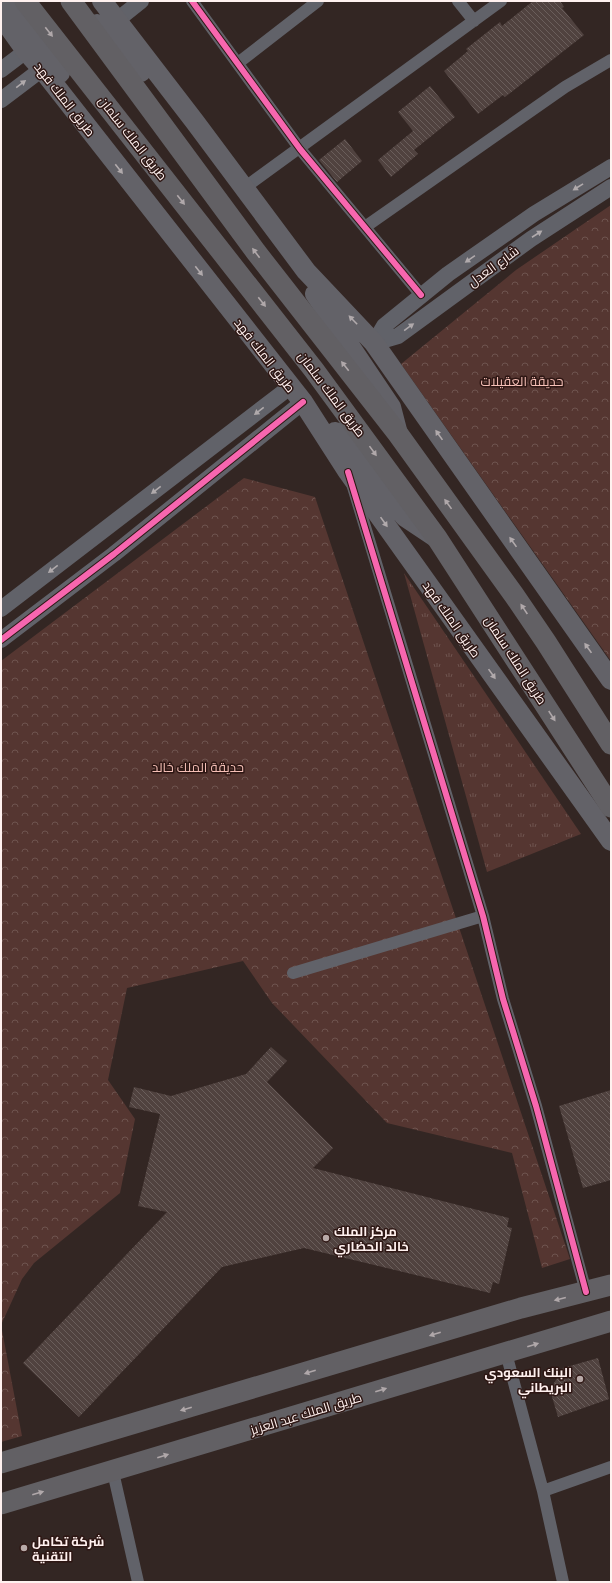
<svg xmlns="http://www.w3.org/2000/svg" width="612" height="1583" font-family="'Public Sans',Cairo,sans-serif">
<defs>
<pattern id="grass-tufts" width="24" height="20" patternUnits="userSpaceOnUse"><rect width="24" height="20" fill="#553631"/><path d="M3 7l-1-3M5 7V3M7 7l1-3M15 17l-1-3M17 17v-4M19 17l1-3" fill="none" stroke="#6e544f"/></pattern>
<pattern id="park-crowns" width="20" height="18" patternUnits="userSpaceOnUse"><rect width="20" height="18" fill="#553631"/><path d="M2 6a3 3 0 1 1 6 0M12 15a3 3 0 1 1 6 0" fill="none" stroke="#6e544f"/></pattern>
<pattern id="building-back-hatch" width="6" height="6" patternUnits="userSpaceOnUse"><rect width="6" height="6" fill="#50423f"/><path d="M-1 5l2 2M0 0l6 6M5-1l2 2" fill="none" stroke="#6a5e5b"/></pattern>
</defs>
<rect width="100%" height="100%" fill="#332623"/>
<!-- grass -->
<path fill="url(#grass-tufts)" d="M404,573L581,834L487,872Z"/>
<!-- park -->
<path fill="url(#park-crowns)" d="M611,205V661L401,364L516,270Z
M244,478L315,497L570,1259L542,1268L512,1153L387,1123L272,1003L243,961L127,988L108,1080L135,1119L120,1193L34,1263L22,1279L1,1325V661Z
M1,1325L22,1436L1,1442Z"/>
<!-- building -->
<path fill="url(#building-back-hatch)" d="M533,1H560L564,7L562,8L584,35L505,97L503,95L478,114L444,71L468,51L466,49L500,22L502,26Z
M430,86L455,117L414,150L418,154L391,177L378,160L413,131L398,112Z
M345,139L362,161L337,182L319,160Z
M271,1047L287,1061L267,1082L333,1148L313,1168L509,1218L507,1227L512,1228L499,1284L493,1282L490,1293L304,1248L222,1267L79,1417L23,1363L167,1212L138,1206L160,1114L129,1107L134,1087L171,1096L246,1074Z
M611,1090V1180L583,1188L559,1106Z
M598,1358L609,1399L558,1417L550,1390L563,1368Z"/>
<g fill="none" stroke-linecap="round" stroke-linejoin="round">
<!-- minor -->
<path stroke="#616269" stroke-width="12" d="M192,1L300,149L421,295
M458,1L474,21
M238,63L318,1
M244,188L501,1
M365,227L565,87L611,60
M353,487L483,916L503,999L536,1106L586,1292
M293,973L483,916
M506,1353L543,1491L563,1582
M113,1472L138,1582
M543,1491L611,1467"/>
<!-- tertiary -->
<path stroke="#616269" stroke-width="16" d="M116,21L141,1
M1,70L26,51
M1,100L42,69
M374,343L384,326L448,274L534,214L611,167
M374,343L398,336L531,239L611,187
M1,609L290,387
M1,640L114,554L303,402"/>
<!-- primary -->
<path stroke="#636268" stroke-width="20" d="M9,1L60,73
M102,1L195,122L306,271L374,343L611,680
M1,16L26,51L42,69L303,402L348,472L611,841
M97,24L141,72
M315,294L391,407L398,434
M335,432L405,517L435,537"/>
<!-- trunk -->
<path stroke="#626064" stroke-width="21" d="M25,1L314,370L437,538L611,807
M71,1L256,252L398,434L514,595L546,642L611,744
M1,1463L521,1308L611,1285
M1,1504L611,1321"/>
<!-- cycleway casing -->
<g stroke="#2e1714" stroke-width="8">
<path id="cycleway" d="M192,1L300,149L421,295
M348,472L483,916L503,999L536,1106L586,1292
M1,640L114,554L303,402"/>
</g>
<!-- cycleway -->
<use href="#cycleway" stroke="#f766af" stroke-width="6"/>
</g>
<!-- one-way arrows -->
<defs><path id="oneway-solid" d="M-6-.8H1V-3.2L6.5 0L1 3.2V.8H-6Z"/></defs>
<g fill="#b0a8aa">
<use href="#oneway-solid" transform="translate(49 32) rotate(52)"/>
<use href="#oneway-solid" transform="translate(181 200) rotate(52)"/>
<use href="#oneway-solid" transform="translate(256 253) rotate(-127)"/>
<use href="#oneway-solid" transform="translate(262 302) rotate(52)"/>
<use href="#oneway-solid" transform="translate(345 366) rotate(-128)"/>
<use href="#oneway-solid" transform="translate(373 451) rotate(54)"/>
<use href="#oneway-solid" transform="translate(448 504) rotate(-126)"/>
<use href="#oneway-solid" transform="translate(524 609) rotate(-124)"/>
<use href="#oneway-solid" transform="translate(552 716) rotate(57)"/>
<use href="#oneway-solid" transform="translate(560 1299) rotate(166)"/>
<use href="#oneway-solid" transform="translate(435 1334) rotate(163)"/>
<use href="#oneway-solid" transform="translate(533 1345) rotate(-17)"/>
<use href="#oneway-solid" transform="translate(310 1372) rotate(163)"/>
<use href="#oneway-solid" transform="translate(381 1390) rotate(-17)"/>
<use href="#oneway-solid" transform="translate(186 1409) rotate(164)"/>
<use href="#oneway-solid" transform="translate(163 1456) rotate(-17)"/>
<use href="#oneway-solid" transform="translate(38 1493) rotate(-16)"/>
</g>
<g fill="#b0aaac">
<use href="#oneway-solid" transform="translate(21 84) rotate(-37)"/>
<use href="#oneway-solid" transform="translate(578 187) rotate(148)"/>
<use href="#oneway-solid" transform="translate(537 234) rotate(-33)"/>
<use href="#oneway-solid" transform="translate(470 259) rotate(145)"/>
<use href="#oneway-solid" transform="translate(409 327) rotate(-36)"/>
<use href="#oneway-solid" transform="translate(259 411) rotate(142)"/>
<use href="#oneway-solid" transform="translate(156 490) rotate(142)"/>
<use href="#oneway-solid" transform="translate(53 569) rotate(142)"/>
</g>
<g fill="#b1aaac">
<use href="#oneway-solid" transform="translate(119 169) rotate(52)"/>
<use href="#oneway-solid" transform="translate(199 271) rotate(52)"/>
<use href="#oneway-solid" transform="translate(353 320) rotate(-134)"/>
<use href="#oneway-solid" transform="translate(439 435) rotate(-125)"/>
<use href="#oneway-solid" transform="translate(384 522) rotate(55)"/>
<use href="#oneway-solid" transform="translate(513 542) rotate(-125)"/>
<use href="#oneway-solid" transform="translate(588 648) rotate(-125)"/>
<use href="#oneway-solid" transform="translate(492 674) rotate(55)"/>
</g>
<!-- markers -->
<g fill="#b8aaa8" stroke="#2e1714" stroke-width="1.5">
<circle cx="326" cy="1238" r="4"/>
<circle cx="580" cy="1379" r="4"/>
<circle cx="24" cy="1548" r="4"/>
</g>
<g text-anchor="middle" stroke-width="3" stroke-linejoin="round" paint-order="stroke">
<!-- street labels -->
<g font-size="13" fill="#fff1ef" stroke="#2e1714">
<text transform="translate(65 99) rotate(52)" y="5">طريق الملك فهد</text>
<text transform="translate(133 138) rotate(52)" y="5">طريق الملك سلمان</text>
<text transform="translate(493 266) rotate(-36)" y="5">شارع العدل</text>
<text transform="translate(265 355) rotate(52)" y="5">طريق الملك فهد</text>
<text transform="translate(332 394) rotate(53)" y="5">طريق الملك سلمان</text>
<text transform="translate(452 619) rotate(55)" y="5">طريق الملك فهد</text>
<text transform="translate(516 660) rotate(57)" y="5">طريق الملك سلمان</text>
<text transform="translate(306 1413) rotate(-17)" y="5">طريق الملك عبد العزيز</text>
</g>
<!-- park labels -->
<g font-size="13" fill="#f6c0b7" stroke="#2e1714">
<text x="522" y="386">حديقة العقيلات</text>
<text x="198" y="772">حديقة الملك خالد</text>
</g>
<!-- poi labels -->
<g font-size="13" font-weight="bold" fill="#fff1ef" stroke="#2e1714" text-anchor="start">
<text x="334" y="1236">مركز الملك<tspan x="334" dy="15">خالد الحضاري</tspan></text>
<text x="572" y="1377" text-anchor="end">البنك السعودي<tspan x="572" dy="15">البريطاني</tspan></text>
<text x="32" y="1546">شركة تكامل<tspan x="32" dy="15">التقنية</tspan></text>
</g>
</g>
<!-- border -->
<rect width="612" height="1583" fill="none" stroke="#fff1ef" stroke-width="4"/>
</svg>
